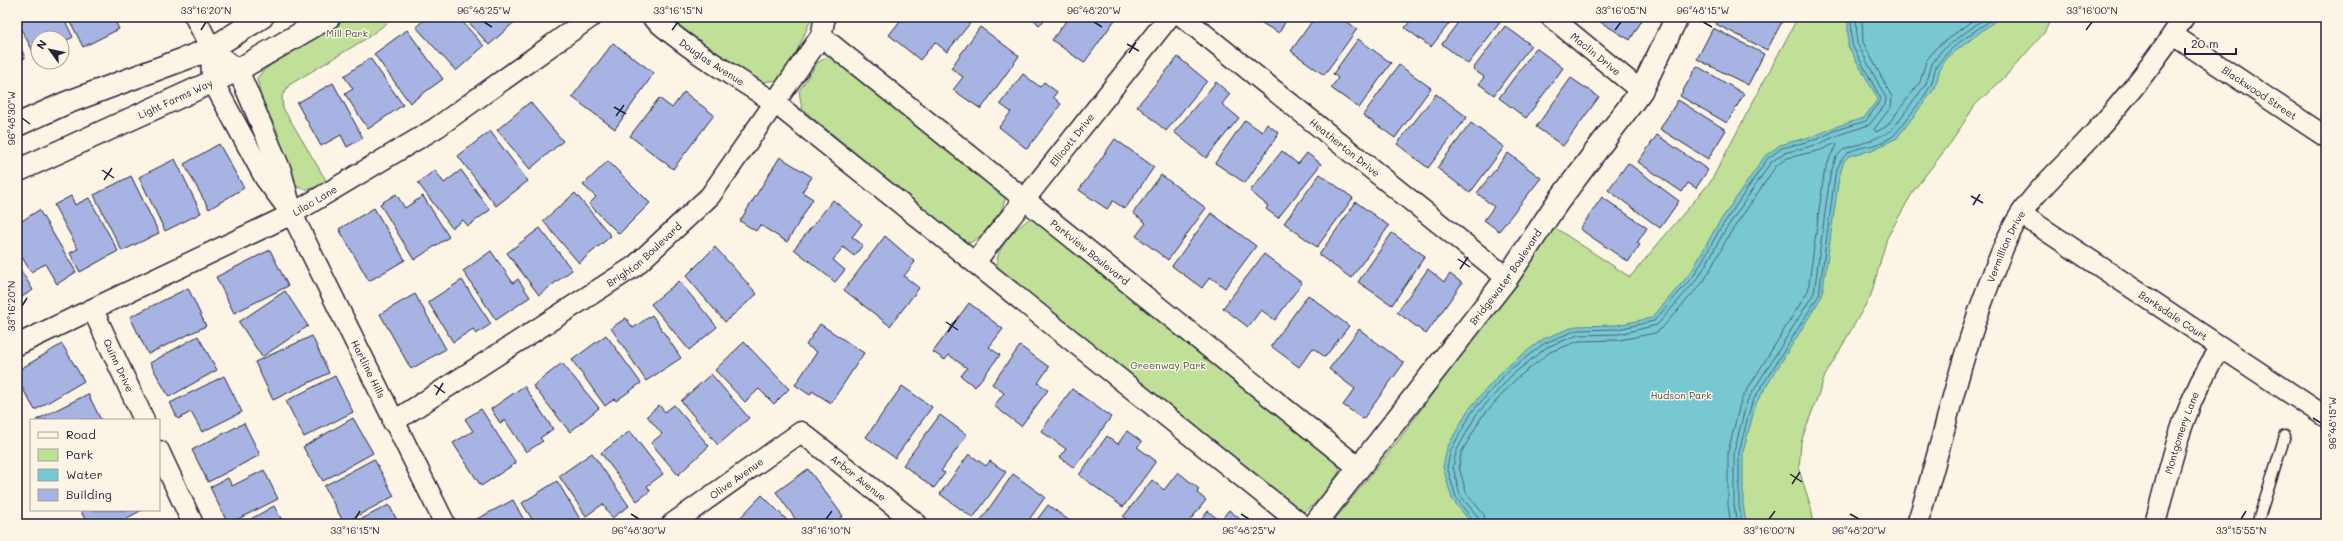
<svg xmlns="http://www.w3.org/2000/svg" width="2343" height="541" font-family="Mali,sans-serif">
<rect width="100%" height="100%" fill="#fcf5e5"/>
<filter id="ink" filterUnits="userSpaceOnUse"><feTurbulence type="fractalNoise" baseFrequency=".025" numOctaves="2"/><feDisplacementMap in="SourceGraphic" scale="8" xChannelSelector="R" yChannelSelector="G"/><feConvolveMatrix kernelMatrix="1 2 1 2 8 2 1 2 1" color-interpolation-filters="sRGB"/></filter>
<g filter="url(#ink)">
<!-- green -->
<path fill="#c0df97" stroke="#718069" d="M343,17H395L364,40L289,85L282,96L283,108L327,182C312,190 302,193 290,181L277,130L261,99L257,78L265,69Z
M667,17H812L793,60L779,80L762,82L725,59Z
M1798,17H2052L2044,33L2004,78L1975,105L1952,141L1914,190L1887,238L1871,295L1825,376L1801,442L1799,470L1811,507L1814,524H1331L1398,441L1554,227L1630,277L1711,181Z
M829,56H839L1005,192C1007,212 987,233 970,243L958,238L802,109L799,91L817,63Z
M1031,218L1041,221L1335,457L1340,470C1331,485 1319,502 1304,512L1294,508L1001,274C1000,270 996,266 997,262C997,246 1018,226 1031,218Z"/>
<!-- water -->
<path fill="#78c8d1" stroke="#568695" d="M1848,17H2000L1948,57L1940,68L1935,88L1897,138L1872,150L1849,156L1844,161L1839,177L1822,296L1756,403L1743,452V504L1746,524H1472L1452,499L1443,467L1447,448L1468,410L1505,368L1543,339L1576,326L1617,325L1652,318L1692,271L1716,227L1765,156L1780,145L1817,135L1835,127L1864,118L1878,99L1848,46Z"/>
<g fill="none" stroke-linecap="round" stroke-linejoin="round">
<!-- shore -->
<path stroke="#446477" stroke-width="1" d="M1862,17L1863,42L1892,97L1891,107L1874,129L1876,132L1887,126L1920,82L1926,61L1937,47L1977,17
M1475,524L1456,497L1447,467L1451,450L1472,412L1508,371L1545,343L1577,330L1618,329L1654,321L1695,274L1720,229L1768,158L1782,148L1818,139L1836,130L1866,121L1881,99L1852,45L1851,17
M1480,524L1478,517L1460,495L1453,467L1456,452L1476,415L1512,375L1547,347L1578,335L1619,334L1657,325L1699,277L1724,232L1771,162L1784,153L1819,144L1838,135L1869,125L1885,105L1886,98L1857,43L1856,17
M1486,524L1484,515L1466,492L1459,467L1461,453L1481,418L1516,379L1550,352L1579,341L1620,340L1655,333L1661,329L1704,281L1729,235L1776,166L1787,158L1821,150L1836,143L1837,146L1831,155L1824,174L1808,291L1741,400L1728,452V505L1731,524
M1737,524L1734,505V452L1747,401L1814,293L1830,176L1836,157L1844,149L1870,141L1891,131L1926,84L1932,64L1941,51L1986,17
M1742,524L1739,505V452L1752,402L1819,295L1835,176C1845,137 1867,155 1893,136C1897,133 1927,93 1930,87C1934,80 1933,70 1938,64C1952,44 1976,31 1995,17"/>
</g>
<!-- building -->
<path fill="#a7b4e3" stroke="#22223b" d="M17,17H63L73,37L62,43V38H38V56L36,57L17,21Z
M68,17H113L119,29L83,47Z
M427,17H458L484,46L456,71L416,27Z
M464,17H520L489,45Z
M903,17H975L947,52L935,42L920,60L889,35Z
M1031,17H1048L1039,25Z
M1069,17H1117L1084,63L1052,40Z
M1251,17H1288L1279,33Z
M1315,17H1341L1357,29L1324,75L1291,51Z
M1413,17H1454L1431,47L1405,28Z
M1462,17H1496L1501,21L1468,64L1442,44Z
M1592,17H1644L1630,40Z
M1720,17H1782L1784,18L1767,50L1716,24Z
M1505,26L1531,45L1494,95L1479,84L1484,77L1473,69Z
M980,27L1019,56L981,109L953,90L963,77L951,68Z
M1713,28L1764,54L1748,85L1697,59Z
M407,30L443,79L410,103L374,54Z
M17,38L25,58L17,61Z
M1358,39L1391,63L1359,108L1331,88L1338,78L1333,74Z
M613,43L654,73L615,129L572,97Z
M1536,48L1563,68L1526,118L1499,98Z
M1178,57L1207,81L1166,131L1137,106Z
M370,58L403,105L368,129L345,94L353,89L344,76Z
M1399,65L1431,88L1395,138L1363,115Z
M1697,66L1744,94L1727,123L1680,96Z
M1023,74L1040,87L1044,82L1057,92L1053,97L1061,104L1027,149L999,127L1011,112L1000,104Z
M1571,78L1599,97L1563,146L1536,127Z
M1216,82L1230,94L1222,104L1239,118L1206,158L1174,132Z
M333,83L363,138L347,147L341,135L321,146L297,103Z
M684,92L714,115L673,169L630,136L659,98L672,108Z
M1436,94L1467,117L1428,168L1397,144Z
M1678,100L1726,130L1708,159L1660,129Z
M530,102L563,141L530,169L497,130Z
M1245,120L1262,132L1267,124L1279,133L1245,183L1215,163Z
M1471,123L1504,147L1470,193L1437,168Z
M490,131L528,181L496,206L458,156Z
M1657,135L1708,170L1696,188L1688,183L1682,192L1638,162Z
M1115,139L1154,167L1125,209L1113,201L1107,209L1079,190Z
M219,144L244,188L209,209L184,164Z
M1282,151L1298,164L1307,153L1321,164L1278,218L1266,209L1268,206L1250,191Z
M1508,153L1541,178L1499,231L1484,220L1494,207L1477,193Z
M780,157L812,177L802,192L813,199L787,242L760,225L756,231L740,221Z
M175,159L201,213L165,231L139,177Z
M608,161L650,203L619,234L589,204L596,197L583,185Z
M1628,163L1679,201L1660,228L1608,190Z
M435,170L444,183L461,170L490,210L468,226L463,220L452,228L418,183Z
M1320,174L1353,198L1317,247L1284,223Z
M1161,175L1206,208L1168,260L1136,236L1146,223L1133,213Z
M131,176L159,233L122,251L94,195Z
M575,193L611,236L579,263L543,221Z
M396,194L405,208L423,196L449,237L414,260L380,204Z
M71,196L75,205L89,198L118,251L80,272L70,253L78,249L54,205Z
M1602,197L1647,228L1637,243L1640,245L1628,262L1580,229Z
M833,200L862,224L852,237L863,245L854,256L843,247L833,260L845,270L835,282L794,249Z
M1356,202L1389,226L1351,278L1319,255Z
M374,208L405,260L369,281L339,229Z
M39,210L76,272L57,284L45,264L31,272L17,249V224Z
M1211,213L1256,246L1225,288L1210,277L1202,288L1172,266Z
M540,228L572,270L539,295L507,253Z
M1392,233L1425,256L1392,305L1358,282Z
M885,236L915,262L904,276L919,288L890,326L844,290Z
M715,247L757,294L725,322L686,276Z
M270,250L288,286L234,313L216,277Z
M491,251L513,283L518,279L530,297L496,320L463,271Z
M1264,254L1302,283L1275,320L1261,310L1248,327L1223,308Z
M17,264L33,290L17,300Z
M1428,269L1444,282L1450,274L1462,283L1426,334L1397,312Z
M462,280L491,324L476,334L473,329L453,342L428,302Z
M679,281L717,327L689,350L651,304Z
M188,288L206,326L148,354L130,317Z
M285,291L308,326L262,357L239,322Z
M415,294L446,349L411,369L380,314Z
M1308,295L1349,326L1325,357L1313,348L1299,367L1271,346Z
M969,303L1003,329L989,347L1000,355L975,387L961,376L967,368L949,355L945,360L933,352Z
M652,315L681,358L646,381L611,328L626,318L633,328Z
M820,324L864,353L831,403L812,391L810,395L795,385L817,352L806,345Z
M1359,329L1404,363L1363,419L1343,405L1355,389L1329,369Z
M606,335L641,383L616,401L614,399L605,406L572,360Z
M198,336L217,370L169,397L150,363Z
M312,336L329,373L273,400L255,362Z
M744,342L789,389L774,404L759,389L745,402L715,370Z
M62,344L84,381L35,410L17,379V371Z
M1020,346L1049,367L1038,383L1048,390L1021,426L994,406L1004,393L992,384Z
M562,363L599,408L570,432L533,386Z
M711,374L749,418L718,445L681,401Z
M224,376L242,412L202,432L191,412L178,419L170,403Z
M335,376L353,412L304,437L286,401Z
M524,386L553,429L540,438L543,441L526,452L505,420L500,423L491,409Z
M902,386L932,407L895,458L866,437Z
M1072,389L1111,417L1074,468L1060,457L1066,449L1041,431Z
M88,394L101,420H36Z
M659,405L665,412L674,405L709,446L678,475L651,443L662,434L647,416Z
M481,409L516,463L481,486L453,443L473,431L465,419Z
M940,415L967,435L941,471L945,473L934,488L903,465Z
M353,418L373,453L323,481L303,447Z
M244,423L260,455L208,482L192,450Z
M630,431L663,474L647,486L650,491L637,501L601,453Z
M1127,431L1142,442L1137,447L1156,461L1123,507L1079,475L1107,436L1118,444Z
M592,453L629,506L612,518L603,504L586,516L559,476Z
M969,454L986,466L990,461L1006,472L973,518L940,494Z
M374,459L394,496L344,523L324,486Z
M808,469L843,516L832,524H799L776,492Z
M264,470L278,499L228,524L210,487L228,478L232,486Z
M1178,472L1199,489L1197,493L1206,500L1187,524H1133L1123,517L1152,480L1164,490Z
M1013,474L1045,497L1026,524H981L979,523Z
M557,481L583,524H535L522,503Z
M762,495L791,524H734Z
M513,500L526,524H480L477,519Z
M389,505L399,524H352Z
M1048,505L1074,524H1034Z
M274,506L284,524H242Z
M80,510H142L116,524H88Z
M1229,510L1246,524H1198L1208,511L1220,521Z"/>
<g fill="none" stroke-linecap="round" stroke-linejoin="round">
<!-- service casing -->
<g stroke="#22223b" stroke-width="13">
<path id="service" d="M2257,524L2285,436"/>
</g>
<!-- minor casing -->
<g stroke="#22223b" stroke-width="23">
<g id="minor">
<path id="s1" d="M195,17L211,49L212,80L265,178L292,214L445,524"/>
<path id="s2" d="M652,17C689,51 733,75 775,103L1301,524"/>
<path id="s3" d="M1183,17L1507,278"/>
<path id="s4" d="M1551,17L1641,91"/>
<path id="s5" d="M2173,35L2326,137"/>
<path id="s6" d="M821,36L1359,468"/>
<path d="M211,49L238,70L281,171L290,205"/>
<path id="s7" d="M2021,214L2326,417"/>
<path id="s8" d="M975,262L1169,17"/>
<path id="s9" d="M93,310L144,420"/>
<path id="s10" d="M17,345L292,214L436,128L591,17"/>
<path id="s11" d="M393,422L635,266L710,196L821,36L825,17"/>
<path d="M159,451L193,524"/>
<path id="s12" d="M672,524L801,432L917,524"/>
<path id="s13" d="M1917,524C1942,447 1957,368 1986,292C1996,266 2005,239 2020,215C2039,187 2067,163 2089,139C2124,101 2156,61 2184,17"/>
<path id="s14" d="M2155,524C2172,459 2183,403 2221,347"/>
</g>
</g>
<!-- tertiary casing -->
<g stroke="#22223b" stroke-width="25">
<g id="tertiary">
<path d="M17,125L66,103L211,49L262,17"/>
<path id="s15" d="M17,171L238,70L329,17"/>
<path id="s16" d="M1315,524L1507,278L1557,203L1641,91L1677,17"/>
</g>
</g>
<!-- service -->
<use href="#service" stroke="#fcf5e5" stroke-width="10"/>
<!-- minor -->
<use href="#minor" stroke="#fcf5e5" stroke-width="20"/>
<!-- tertiary -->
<use href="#tertiary" stroke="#fcf5e5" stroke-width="22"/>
</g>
</g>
<!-- ticks -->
<path fill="none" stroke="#22223b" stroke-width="1.5" d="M484,22L492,27M1094,22L1102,27M1703,22L1712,27M201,30L206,22M672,30L678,22M1615,30L1621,22M2086,30L2092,22M1127,44L1139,51M1129,53L1136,42M614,107L626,114M616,116L624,105M22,118L30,124M102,170L114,178M104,180L112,168M1971,196L1983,203M1973,205L1980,194M1458,259L1470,267M1460,269L1468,257M22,306L27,298M946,322L958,330M948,332L956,320M434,385L445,393M436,395L443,383M2313,418L2321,423M1790,474L1802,482M1792,484L1800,472M631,514L639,519M1241,514L1249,519M1850,514L1859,519M355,519L360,511M826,519L832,511M1769,519L1775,511M2241,519L2246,511"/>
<g text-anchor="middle" stroke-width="3" stroke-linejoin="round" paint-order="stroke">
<!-- park labels -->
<g font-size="10" fill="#4a5152" stroke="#fcf5e5">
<text x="347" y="37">Mill Park</text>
<text x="1168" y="369">Greenway Park</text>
<text x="1681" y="399">Hudson Park</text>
</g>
<!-- street labels -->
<g font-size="10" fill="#22223b" stroke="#fcf5e5">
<text dy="4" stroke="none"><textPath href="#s4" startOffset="58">Maclin Drive</textPath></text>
<text dy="4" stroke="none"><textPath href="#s2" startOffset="75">Douglas Avenue</textPath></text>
<text dy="4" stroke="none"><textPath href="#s5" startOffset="104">Blackwood Street</textPath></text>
<text dy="4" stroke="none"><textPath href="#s15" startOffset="174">Light Farms Way</textPath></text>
<text dy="4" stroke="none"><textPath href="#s8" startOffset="156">Ellicott Drive</textPath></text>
<text dy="4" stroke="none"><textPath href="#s3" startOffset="208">Heatherton Drive</textPath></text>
<text dy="4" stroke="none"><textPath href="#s10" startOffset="331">Lilac Lane</textPath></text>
<text dy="4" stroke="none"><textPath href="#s13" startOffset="292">Vermillion Drive</textPath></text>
<text dy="4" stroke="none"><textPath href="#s6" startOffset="345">Parkview Boulevard</textPath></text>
<text dy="4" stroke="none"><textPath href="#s11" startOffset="302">Brighton Boulevard</textPath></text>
<text dy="4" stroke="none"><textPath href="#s16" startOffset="312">Bridgewater Boulevard</textPath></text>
<text dy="4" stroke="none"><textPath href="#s7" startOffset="183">Barksdale Court</textPath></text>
<text dy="4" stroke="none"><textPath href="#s9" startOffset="61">Quinn Drive</textPath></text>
<text dy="4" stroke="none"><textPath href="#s1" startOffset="396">Hartline Hills</textPath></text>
<text dy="4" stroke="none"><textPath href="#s14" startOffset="95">Montgomery Lane</textPath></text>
<text dy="4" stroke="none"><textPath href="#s12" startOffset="79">Olive Avenue</textPath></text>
<text dy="4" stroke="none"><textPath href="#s12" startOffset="232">Arbor Avenue</textPath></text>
</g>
</g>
<!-- margin -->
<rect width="2343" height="541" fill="none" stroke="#fcf5e5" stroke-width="44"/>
<!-- legend -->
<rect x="30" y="419" width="130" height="92" fill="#fcf5e5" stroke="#a5a1a1"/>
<rect x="38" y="432" width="20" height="6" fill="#fcf5e5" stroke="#a5a1a1"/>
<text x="66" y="439" font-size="12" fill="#22223b">Road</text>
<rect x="38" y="449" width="20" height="12" fill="#c0df97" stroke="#a5a1a1"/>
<text x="66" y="459" font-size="12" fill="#22223b">Park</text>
<rect x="38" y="469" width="20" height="12" fill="#78c8d1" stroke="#a5a1a1"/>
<text x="66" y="479" font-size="12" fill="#22223b">Water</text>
<rect x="38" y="489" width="20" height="12" fill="#a7b4e3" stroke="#a5a1a1"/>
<text x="66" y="499" font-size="12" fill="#22223b">Building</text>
<!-- north arrow -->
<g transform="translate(50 50) rotate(303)"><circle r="19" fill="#fcf5e5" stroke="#a5a1a1"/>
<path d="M0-3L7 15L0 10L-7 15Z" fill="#22223b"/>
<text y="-6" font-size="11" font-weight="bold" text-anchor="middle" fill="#22223b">N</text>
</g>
<!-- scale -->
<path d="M2185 48v6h51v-6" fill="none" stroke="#22223b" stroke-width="2"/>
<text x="2191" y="48" font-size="12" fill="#22223b" stroke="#fcf5e5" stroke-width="3" paint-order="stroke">20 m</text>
<rect x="22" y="22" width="2299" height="497" fill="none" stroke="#22223b" stroke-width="1.5"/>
<g font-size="10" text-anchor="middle" fill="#22223b">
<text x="206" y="14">33°16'20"N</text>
<text x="484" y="14">96°48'25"W</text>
<text x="678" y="14">33°16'15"N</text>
<text x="1094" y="14">96°48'20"W</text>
<text x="1621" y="14">33°16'05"N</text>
<text x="1703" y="14">96°48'15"W</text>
<text x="2092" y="14">33°16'00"N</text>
<text transform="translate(11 118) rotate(-90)" y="4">96°48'30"W</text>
<text transform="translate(11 306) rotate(-90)" y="4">33°16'20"N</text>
<text transform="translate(2332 423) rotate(-90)" y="4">96°48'15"W</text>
<text x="355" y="534">33°16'15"N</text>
<text x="639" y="534">96°48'30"W</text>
<text x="826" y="534">33°16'10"N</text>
<text x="1249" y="534">96°48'25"W</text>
<text x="1769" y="534">33°16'00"N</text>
<text x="1859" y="534">96°48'20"W</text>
<text x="2241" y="534">33°15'55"N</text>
</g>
</svg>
